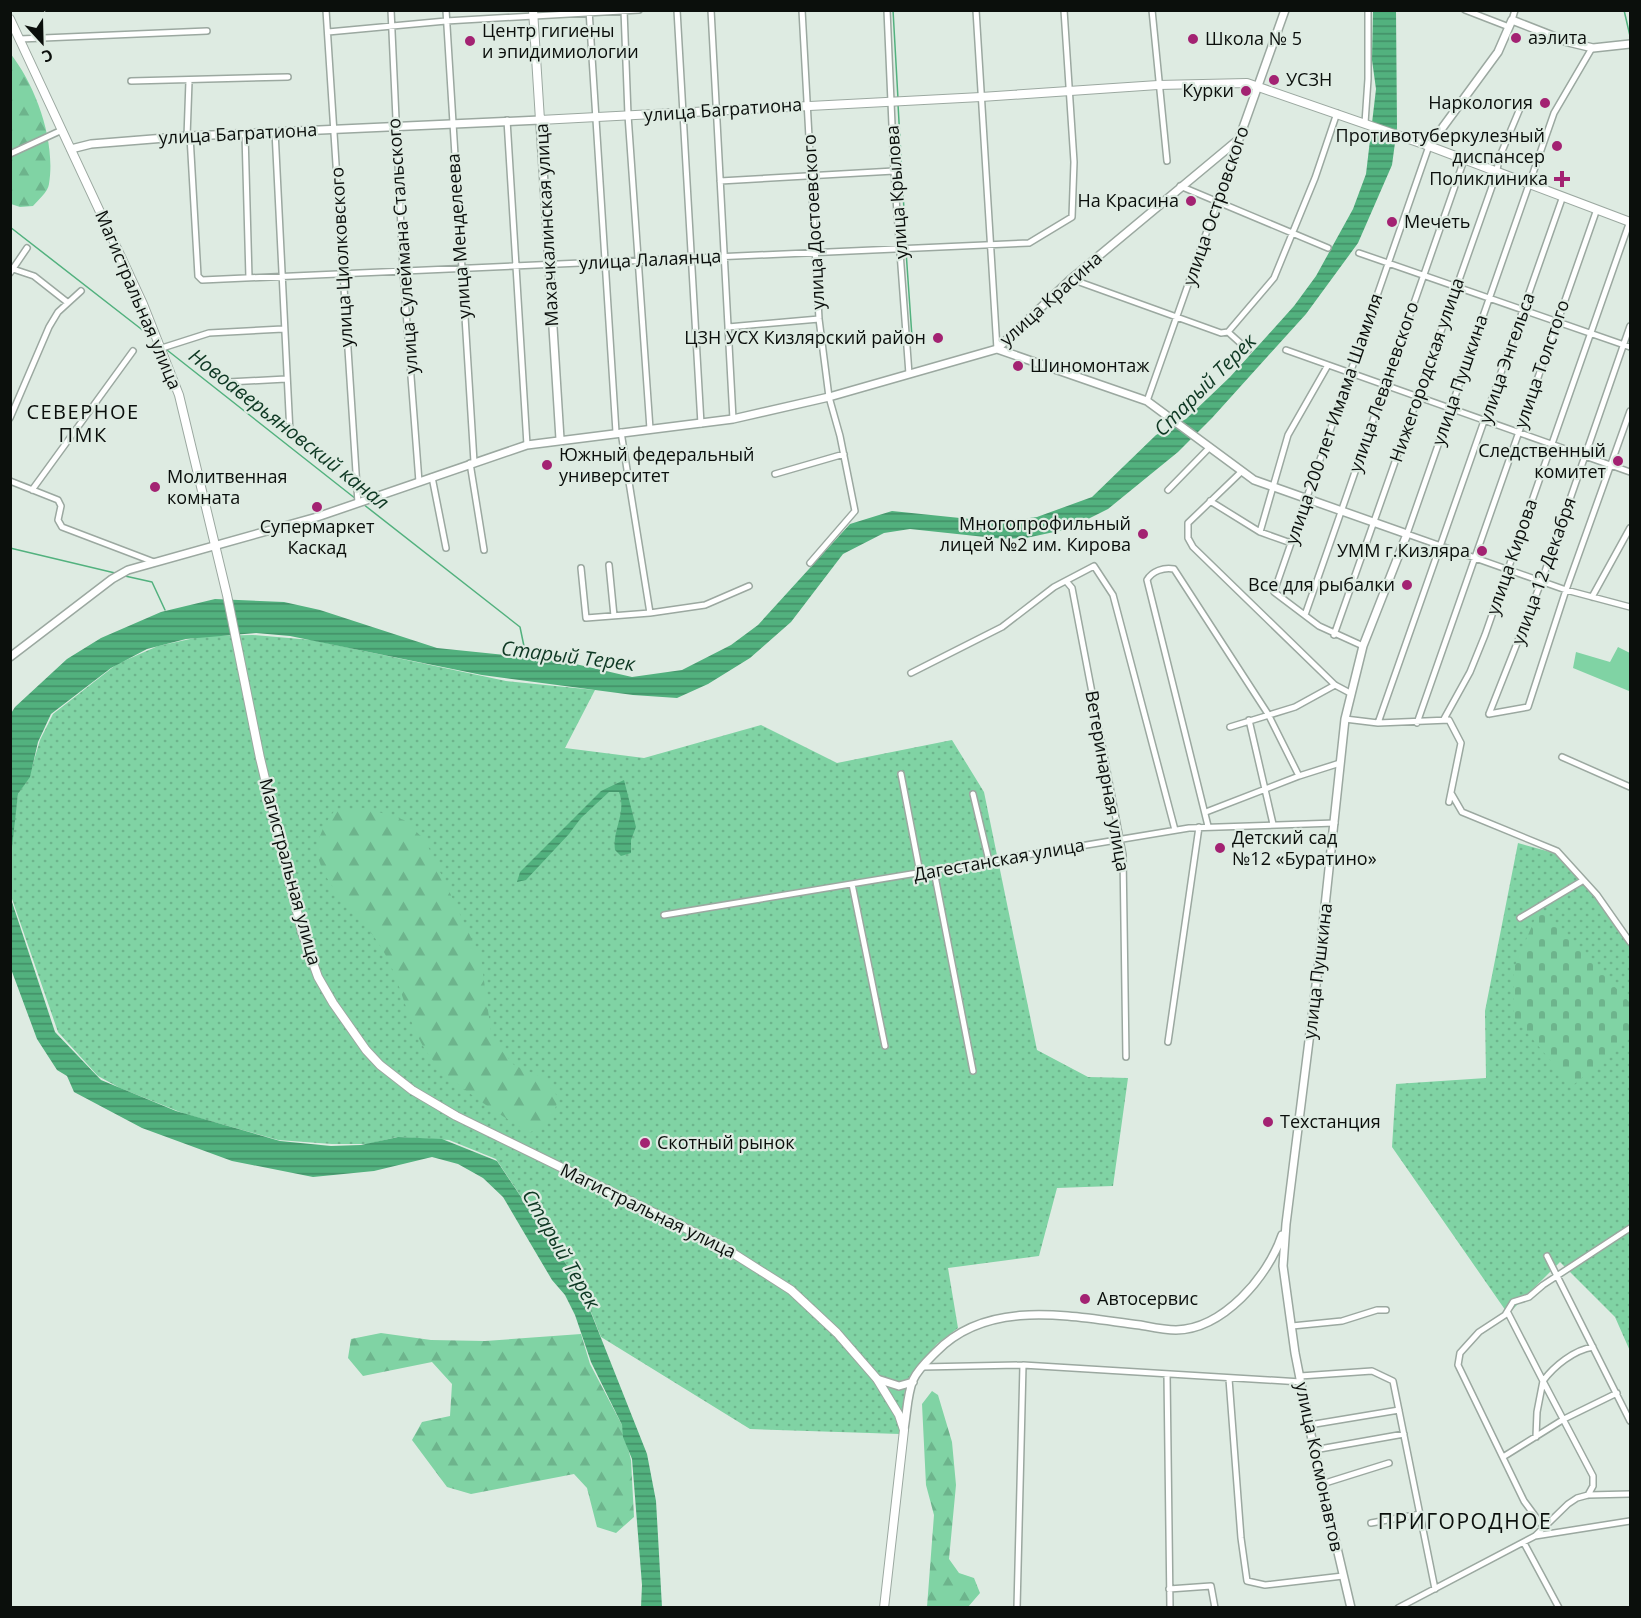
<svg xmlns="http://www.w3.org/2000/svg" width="1641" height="1618" font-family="'Open Sans',sans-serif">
<defs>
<pattern id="grass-dots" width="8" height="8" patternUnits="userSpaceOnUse" patternTransform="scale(1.5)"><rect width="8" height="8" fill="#80d3a4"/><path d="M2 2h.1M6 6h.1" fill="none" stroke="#6db48c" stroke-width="1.8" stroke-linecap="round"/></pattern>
<pattern id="forest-firs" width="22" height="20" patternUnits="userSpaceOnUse" patternTransform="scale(1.5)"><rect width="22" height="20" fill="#80d3a4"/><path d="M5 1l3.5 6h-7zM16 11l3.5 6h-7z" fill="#6db48c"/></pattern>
<pattern id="cemetery-stones" width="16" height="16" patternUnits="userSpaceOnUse" patternTransform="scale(1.5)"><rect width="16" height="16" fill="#80d3a4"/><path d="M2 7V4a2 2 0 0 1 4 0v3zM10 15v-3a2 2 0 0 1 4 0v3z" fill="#6db48c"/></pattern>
<pattern id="water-rules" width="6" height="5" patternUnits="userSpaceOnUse" patternTransform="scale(1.5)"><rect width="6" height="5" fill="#52b17e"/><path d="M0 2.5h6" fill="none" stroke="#428e66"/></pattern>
</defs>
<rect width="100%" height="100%" fill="#deebe2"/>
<!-- grass -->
<path fill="url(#grass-dots)" d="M253,635L312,640L506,681L595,690L565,748L644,758L761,725L837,763L952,740L984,792L1037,1050L1088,1077L1128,1078L1113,1186L1057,1188L1039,1256L948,1268L958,1328L937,1344L906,1381L900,1434L750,1429L601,1337L581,1287L496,1159L449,1140L397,1137L368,1144H332L278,1140L185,1114L120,1088L98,1076L58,1032L11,896L10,852L18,794L29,777L40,740L53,714L117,664L158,646L204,636Z
M1518,843L1565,856L1630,943V1351L1615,1317L1560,1262L1508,1314L1392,1147L1396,1084L1486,1078L1485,1011Z"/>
<!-- forest -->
<path fill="url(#forest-firs)" d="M10,53C36,86 56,141 49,184C48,192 38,200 33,206L20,207L11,204Z
M366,808L404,820L425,840L481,959L492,1039L514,1065L541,1077L559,1098L550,1122L529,1133C497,1112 464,1093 437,1065C408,1034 405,990 385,954C369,922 328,893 319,860C314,842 324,824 335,810Z
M381,1333L431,1340L485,1341L581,1334L590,1364L622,1425L631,1460L634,1517L616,1533L597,1527L587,1488L574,1474L471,1494L447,1487L412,1440L422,1422L450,1416L452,1384L432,1362L363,1376L348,1358L351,1339Z
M932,1391L938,1395L952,1442L956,1485L949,1559L959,1573L974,1578L980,1593L968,1607H927L934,1515L926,1485L922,1404Z"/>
<!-- cemetery -->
<path fill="url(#cemetery-stones)" d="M1540,907L1630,1003V1038L1572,1086L1514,1017V968Z"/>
<!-- pitch -->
<path fill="#80d3a4" d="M1618,647L1630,653L1629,691L1573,668L1576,652L1610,662Z"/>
<!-- water -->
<path fill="url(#water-rules)" d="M1373,11H1396L1397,128L1392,165L1358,243L1306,314L1212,418L1178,452L1108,509L1068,529L1026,538L1004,539L910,529L884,533L843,554L791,622L750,658L708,684L677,698L633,695L482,675L290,636L256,633L186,639L147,649L111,668L51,714L38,742L30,777L18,794L11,856L10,715L15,707L67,659L101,638L161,612L215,599L284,602L320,610L437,648L514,656L536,655L632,677L682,670L731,645L758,625L850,524L892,511L999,522L1037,517L1092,497L1156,435L1186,419L1230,377L1294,306L1316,276L1353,209L1366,174L1376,89L1372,60Z
M624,780L636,827L631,840V853L621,856L615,850C612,830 627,813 619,792H609L581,818L569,834L526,880L517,882L520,872L601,791Z
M11,899L55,1032L101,1080L176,1111L280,1141L331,1146L361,1145L398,1137L442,1139L497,1161L580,1285L647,1454L656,1501L662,1607H641L642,1585L632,1459L623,1437L622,1425L591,1362L575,1315L565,1295L552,1280L503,1197L483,1178L458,1164L432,1157L374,1171L313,1177L232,1161L142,1128L74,1092L67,1076L57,1070L37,1039L11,969Z"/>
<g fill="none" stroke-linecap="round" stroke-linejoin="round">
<!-- stream -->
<path stroke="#52b17e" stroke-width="1.5" d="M893,10L898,99
M1624,10L1630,36
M898,104L906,246
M10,227L154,339
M906,251L912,337
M167,350L356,499
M363,504L520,627L526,656
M10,548L115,573
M125,576L152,582L165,610"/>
<!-- minor casing -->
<g stroke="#9ba8a0" stroke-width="8">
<path id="minor" d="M326,10L358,503
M391,10L403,271L419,482
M446,10L474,462
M589,10L616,432
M624,10L628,115L650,429
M677,10L701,424
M711,10L733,419
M802,10L819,319L829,397L840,436L855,511L810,563
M887,10L894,171L909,374
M976,10L997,349
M1152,10L1167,161
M1465,10L1509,27
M1512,20L1515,10
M328,32L446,21L639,10
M20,39L207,31
M1592,48L1554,113L1407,534L1566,590L1630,607
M131,81L288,77
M507,120L527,445
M1365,123L1368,79V10
M275,131L290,433
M245,134L249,278
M190,136L198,276L202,280L1029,243L1072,217L1074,162L1064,10
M187,137L189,81
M10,154L62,130
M720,181L894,171
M1180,186L1328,248
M1359,253L1630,347
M13,269L34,276L67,302
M10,273L27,248
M1071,279L1221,333L1228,332L1248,350
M728,327L819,319
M1228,332L1274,278L1315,178L1337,113
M162,348L209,333L283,329
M1286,350L1630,472
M228,382L286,379
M1147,401L1239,140
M10,418L49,327L58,312L81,291
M621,432L650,613
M470,463L484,550
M1240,473L1188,523V538L1193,547L1335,685L1350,693
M775,474L844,454
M432,477L446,548
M10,481L58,500L61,506L58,520L62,527L154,562
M32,490L133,351
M1168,490L1209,448
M1210,501L1260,532L1291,543
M1260,532L1288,435L1328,365
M609,565L614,616
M581,568L586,618L650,613L705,605L749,586
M1066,581L1072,588L1123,855L1126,1057
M1592,597L1630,528
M1305,615L1464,160
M1334,635L1495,178L1500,156L1521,106
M1363,646L1319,626L1274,592L1429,146
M911,673L1002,627L1054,587L1094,566L1113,595L1175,830
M1489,714L1542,580L1630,326
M1489,714L1528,707L1566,590L1630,411
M1345,719L1378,723L1449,720L1461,743L1449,802
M1444,719L1470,672L1485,635L1630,221
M1249,720L1273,824
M1378,723L1563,196
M1417,723L1597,209
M1230,727L1295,707L1335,685
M1562,757L1630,787
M901,774L920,873
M1451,793L1462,812L1557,851L1597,895L1630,942
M973,794L989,861
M1206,812L1299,776L1340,763
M1208,826L1147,580C1152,571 1164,567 1174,569L1268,714L1299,776
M934,871L973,1071
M852,884L885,1046
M664,915L1189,828L1335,823
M1520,918L1582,881
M1168,1042L1199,827
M1547,1256L1630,1421
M1508,1313L1543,1381L1537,1412L1536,1437
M1292,1326L1342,1321L1377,1310H1386
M922,1367L1023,1365L1301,1382
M1167,1374L1170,1608
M1300,1376L1372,1371L1393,1381L1435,1589
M1229,1379L1241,1538L1247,1581L1265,1585L1343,1576
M1309,1425L1399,1410
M1314,1450L1404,1434
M1503,1457L1564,1419L1617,1393
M1322,1484L1389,1463
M1588,1495L1593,1486V1476L1543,1381C1554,1366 1574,1350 1593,1347
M1371,1523L1420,1514
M1544,1528L1524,1501L1458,1365L1460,1353L1479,1332L1505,1315L1513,1302L1529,1297L1543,1285L1630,1228
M1535,1536L1630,1521
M1524,1543L1559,1608
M1169,1589L1211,1586L1215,1608
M1017,1608L1023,1365
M1398,1608L1535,1536L1568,1504L1577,1498L1588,1495L1630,1494"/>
</g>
<!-- tertiary casing -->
<g stroke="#9ba8a0" stroke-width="10">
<path id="tertiary" d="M1429,146L1498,52L1512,20L1568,42L1593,48L1630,44
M71,149L91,144L190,136L540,120L560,439
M997,349L1147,401L1254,480L1407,534L1363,646L1345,719L1320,953L1286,1224L1283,1266L1295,1353L1314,1450L1351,1608
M10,657L112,579L128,570L317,517L527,445L733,419L829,397L997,349L1071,279L1239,139L1285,10
M877,1379L899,1386L913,1382
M904,1429C907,1413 907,1395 913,1380C918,1369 928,1360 936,1352C989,1297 1073,1317 1140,1325C1151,1327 1164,1330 1176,1330C1223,1329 1268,1277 1282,1235"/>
</g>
<!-- secondary casing -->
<g stroke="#9ba8a0" stroke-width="10">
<path id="secondary" d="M533,10L540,120L981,97L1158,85L1247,83L1429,146L1630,222
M10,19L143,304L179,395L227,595L260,758L302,932L318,977L333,1003L366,1050L380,1065L412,1090L456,1116L720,1245L791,1290L837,1333L877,1379L899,1415L904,1430L884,1608"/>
</g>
<!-- minor -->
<use href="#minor" stroke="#fff" stroke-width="5"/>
<!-- tertiary -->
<use href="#tertiary" stroke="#fff" stroke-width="7"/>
<!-- secondary -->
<use href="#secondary" stroke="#fff" stroke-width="8"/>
</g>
<!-- markers -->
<g fill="#a32272" stroke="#deebe2" stroke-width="2">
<circle cx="1516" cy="38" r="6"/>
<circle cx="1193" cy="39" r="6"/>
<circle cx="470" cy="41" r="6"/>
<circle cx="1274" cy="80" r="6"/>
<circle cx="1246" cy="91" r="6"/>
<circle cx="1545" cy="103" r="6"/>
<circle cx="1557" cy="146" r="6"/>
<path d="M1559 170h6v6h6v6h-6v6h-6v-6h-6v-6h6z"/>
<circle cx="1191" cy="201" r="6"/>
<circle cx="1392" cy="222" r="6"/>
<circle cx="938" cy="338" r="6"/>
<circle cx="1018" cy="366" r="6"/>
<circle cx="1618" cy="461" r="6"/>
<circle cx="547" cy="465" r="6"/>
<circle cx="155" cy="487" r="6"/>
<circle cx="317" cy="507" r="6"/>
<circle cx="1143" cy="534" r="6"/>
<circle cx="1482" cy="551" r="6"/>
<circle cx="1407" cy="585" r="6"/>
<circle cx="1220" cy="848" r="6"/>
<circle cx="1268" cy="1122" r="6"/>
<circle cx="645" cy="1143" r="6"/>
<circle cx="1085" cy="1299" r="6"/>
</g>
<g text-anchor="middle" stroke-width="4.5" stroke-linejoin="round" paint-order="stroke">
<!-- poi labels -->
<g font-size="18" fill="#0b0f0c" stroke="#deebe2" text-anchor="start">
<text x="482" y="37">Центр гигиены<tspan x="482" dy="21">и эпидимиологии</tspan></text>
<text x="1528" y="44">аэлита</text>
<text x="1205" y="45">Школа № 5</text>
<text x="1286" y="86">УСЗН</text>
<text x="1234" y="97" text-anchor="end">Курки</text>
<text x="1533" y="109" text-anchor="end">Наркология</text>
<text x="1545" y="142" text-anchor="end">Противотуберкулезный<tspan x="1545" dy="21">диспансер</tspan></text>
<text x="1548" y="185" text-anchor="end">Поликлиника</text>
<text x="1179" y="207" text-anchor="end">На Красина</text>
<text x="1404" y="228">Мечеть</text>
<text x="926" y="344" text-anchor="end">ЦЗН УСХ Кизлярский район</text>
<text x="1030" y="372">Шиномонтаж</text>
<text x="1606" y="457" text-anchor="end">Следственный<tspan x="1606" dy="21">комитет</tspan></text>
<text x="559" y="461">Южный федеральный<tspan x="559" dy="21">университет</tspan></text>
<text x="167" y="483">Молитвенная<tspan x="167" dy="21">комната</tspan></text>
<text x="1131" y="530" text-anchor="end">Многопрофильный<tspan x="1131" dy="21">лицей №2 им. Кирова</tspan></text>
<text x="317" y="533" text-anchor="middle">Супермаркет<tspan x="317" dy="21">Каскад</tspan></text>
<text x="1470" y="557" text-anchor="end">УММ г.Кизляра</text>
<text x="1395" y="591" text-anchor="end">Все для рыбалки</text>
<text x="1232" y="844">Детский сад<tspan x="1232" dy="21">№12 «Буратино»</tspan></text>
<text x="1280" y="1128">Техстанция</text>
<text x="657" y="1149">Скотный рынок</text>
<text x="1097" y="1305">Автосервис</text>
</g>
<!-- street labels -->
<g font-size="18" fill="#0b0f0c" stroke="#deebe2">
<text transform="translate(723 110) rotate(-4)" y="6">улица Багратиона</text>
<text transform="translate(238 134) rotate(-3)" y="6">улица Багратиона</text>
<text transform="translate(897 192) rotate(-94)" y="6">улица Крылова</text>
<text transform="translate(1216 206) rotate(-71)" y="6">улица Островского</text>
<text transform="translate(814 222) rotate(-93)" y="6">улица Достоевского</text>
<text transform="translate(547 225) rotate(-93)" y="6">Махачкалинская улица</text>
<text transform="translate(459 236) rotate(-94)" y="6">улица Менделеева</text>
<text transform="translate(403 246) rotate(-94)" y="6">улица Сулеймана Стальского</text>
<text transform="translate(342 257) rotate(-93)" y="6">улица Циолковского</text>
<text transform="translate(650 260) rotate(-3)" y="6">улица Лалаянца</text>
<text transform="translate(1051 299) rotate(-42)" y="6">улица Красина</text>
<text transform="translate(138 300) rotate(67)" y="6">Магистральная улица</text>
<text transform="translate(1507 358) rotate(-71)" y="6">улица Энгельса</text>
<text transform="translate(1542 364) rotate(-71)" y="6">улица Толстого</text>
<text transform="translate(1427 370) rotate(-71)" y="6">Нижегородская улица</text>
<text transform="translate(1460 380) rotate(-71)" y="6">улица Пушкина</text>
<text transform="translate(1384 387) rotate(-71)" y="6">улица Леваневского</text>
<text transform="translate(1334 419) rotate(-71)" y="6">улица 200 лет Имама Шамиля</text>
<text transform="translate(1512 557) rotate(-71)" y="6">улица Кирова</text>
<text transform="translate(1544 571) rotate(-70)" y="6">улица 12 Декабря</text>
<text transform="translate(1107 781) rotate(80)" y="6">Ветеринарная улица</text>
<text transform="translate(999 860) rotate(-10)" y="6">Дагестанская улица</text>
<text transform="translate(290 872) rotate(75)" y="6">Магистральная улица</text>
<text transform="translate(1318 971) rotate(-83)" y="6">улица Пушкина</text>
<text transform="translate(648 1211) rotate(26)" y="6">Магистральная улица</text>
<text transform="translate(1319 1467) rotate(78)" y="6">улица Космонавтов</text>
</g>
<!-- water labels -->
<g font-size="20" font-style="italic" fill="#0e3823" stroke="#deebe2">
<text transform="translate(1205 385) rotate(-45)" y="7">Старый Терек</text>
<text transform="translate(289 429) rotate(38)" y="7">Новоаверьяновский канал</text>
<text transform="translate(568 656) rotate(7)" y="7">Старый Терек</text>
<text transform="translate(561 1249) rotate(60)" y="7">Старый Терек</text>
</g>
<!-- neighbourhood labels -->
<g font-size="20" letter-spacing="1.5" fill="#0b0f0c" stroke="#deebe2">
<text x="83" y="419">СЕВЕРНОЕ<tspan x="83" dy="23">ПМК</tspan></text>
</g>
<!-- quarter labels -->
<g font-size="21" letter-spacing="1.5" fill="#0b0f0c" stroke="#deebe2">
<text x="1465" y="1529">ПРИГОРОДНОЕ</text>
</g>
</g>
<!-- border -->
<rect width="1641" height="1618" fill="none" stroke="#0b0f0c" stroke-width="24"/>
<!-- north arrow -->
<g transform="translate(42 42) rotate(158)" stroke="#deebe2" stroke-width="4.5" paint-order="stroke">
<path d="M0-4.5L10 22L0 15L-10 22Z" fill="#0b0f0c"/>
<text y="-9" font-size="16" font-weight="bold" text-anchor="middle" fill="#0b0f0c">С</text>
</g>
</svg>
